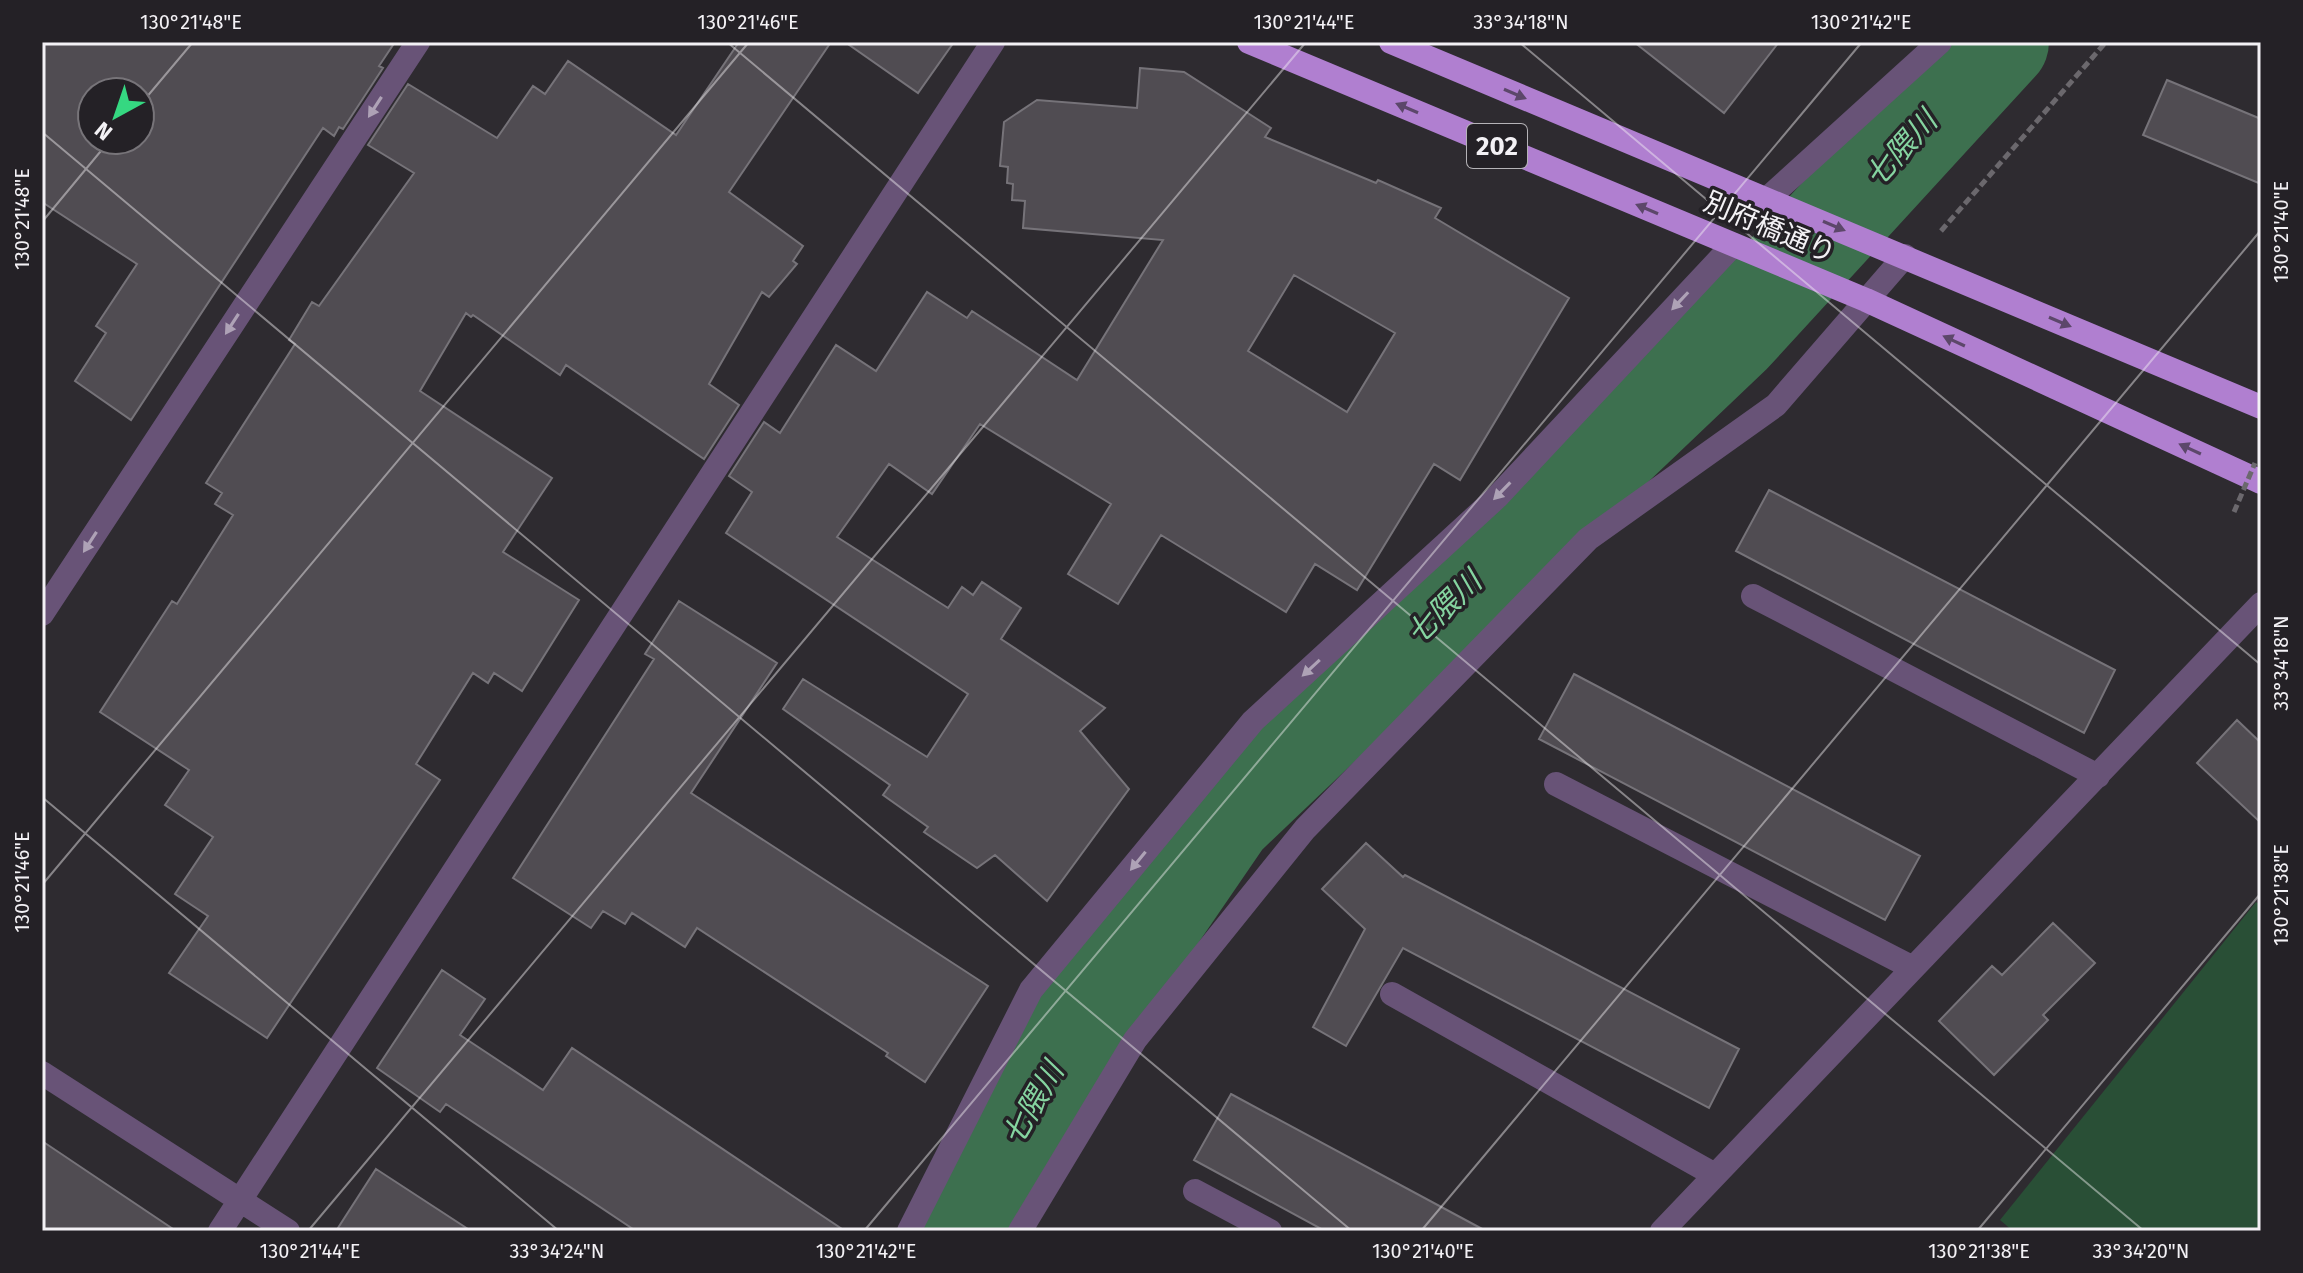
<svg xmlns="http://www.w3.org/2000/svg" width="2303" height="1273" font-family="'Fira Sans','Noto Sans JP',sans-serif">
<rect width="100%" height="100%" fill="#2e2b30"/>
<!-- green -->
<path fill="#294f36" d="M2256,902L2261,906V1231H2013L2000,1220Z"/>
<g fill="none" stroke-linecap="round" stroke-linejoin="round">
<!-- river -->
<path stroke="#3d704f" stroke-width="100" d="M963,1231L1052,1068L1224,817L1732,333L1999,42"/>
</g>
<!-- building -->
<path fill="#504c52" stroke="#767379" stroke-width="2" fill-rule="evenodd" d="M42,42H395L379,66L383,68L343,129L339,127L334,136L323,128L131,420L75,381L106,333L96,326L137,264L42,202ZM92,92H140V140H92Z
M739,42H831L729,192L803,246L793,261L797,264L769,297L762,292L709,384L739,405L704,459L566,365L560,375L473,315L471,317L466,313L420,391L552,478L503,552L579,600L522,691L494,673L488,683L473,673L416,764L440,780L267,1038L169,973L208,916L175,894L213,837L165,805L189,770L100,712L172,601L177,604L233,515L215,504L222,493L206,483L295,344L289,340L312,302L319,306L414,173L368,145L408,84L497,138L533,86L545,94L568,61L676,135Z
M845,42H954L918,93Z
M1634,42H1779L1724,113Z
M1140,68L1184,72L1271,128L1265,137L1376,183L1378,180L1441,208L1435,218L1569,298L1460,480L1434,464L1357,590L1315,564L1286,612L1161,535L1118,604L1068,574L1111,504L980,424L932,494L889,464L837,537L948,608L962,587L973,595L982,582L1021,608L1001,639L1105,708L1080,731L1129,789L1047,901L995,855L977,868L924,832L928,827L883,795L890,785L783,709L803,679L927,757L968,694L726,533L752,492L729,476L764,422L780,433L836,345L876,371L927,292L967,318L972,311L1077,380L1163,240L1023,228L1025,201L1012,200L1013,184L1007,183L1008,167L1000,166L1004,122L1037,100L1137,108ZM1294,275L1395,333L1347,412L1248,351Z
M2167,80L2261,119V184L2143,135Z
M1769,490L2115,670L2084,733L1736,551Z
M679,601L777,663L691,793L988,986L925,1082L886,1056L888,1053L697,928L685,947L632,913L625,924L603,911L591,928L513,878L654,659L645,654Z
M1574,674L1920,856L1885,920L1539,739Z
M2237,720L2261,743V823L2197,763Z
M1366,843L1403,877L1405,875L1739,1049L1709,1108L1403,948L1346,1046L1313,1027L1365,929L1322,889Z
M2053,923L2095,963L2043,1015L2048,1020L1994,1075L1939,1021L1992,966L2002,975Z
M442,970L485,999L460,1035L543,1090L572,1048L845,1231H636L446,1104L440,1112L377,1068Z
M1231,1094L1486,1231H1325L1194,1160Z
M42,1141L176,1231H42Z
M376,1169L471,1231H336Z"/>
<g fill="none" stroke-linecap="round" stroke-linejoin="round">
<!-- path -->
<path stroke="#6b686d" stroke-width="5" stroke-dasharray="8 4" stroke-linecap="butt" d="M1941,231L2106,42"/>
<!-- service -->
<path stroke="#685377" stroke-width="24" d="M1753,596L2098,776
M1556,784L1913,968
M1392,994L1715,1175
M1195,1191L1270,1231
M1662,1231L2261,604"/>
<!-- minor -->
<path stroke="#685377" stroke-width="24" d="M1767,199L1940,42
M42,614L418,42
M42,1073L288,1231
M220,1231L993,42
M909,1231L1031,990L1253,721L1497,497L1733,245
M1020,1231L1135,1040L1305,829L1588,539L1776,405L1905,256"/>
<!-- trunk -->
<path stroke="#b07fd0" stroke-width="24" d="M1249,42L1866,300L2261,482
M1391,42L2261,407"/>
<!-- path-bridge -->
<path stroke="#6b686d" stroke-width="5" stroke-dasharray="8 4" stroke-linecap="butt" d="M2234,512L2255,463"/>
</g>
<!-- one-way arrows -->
<defs><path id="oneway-solid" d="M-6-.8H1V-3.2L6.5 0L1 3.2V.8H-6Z" transform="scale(2)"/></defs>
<g fill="#5c476a">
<use href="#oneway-solid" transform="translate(1515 94) rotate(23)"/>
<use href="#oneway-solid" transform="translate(1407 108) rotate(-157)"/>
<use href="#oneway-solid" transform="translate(1647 209) rotate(-157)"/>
<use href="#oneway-solid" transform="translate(1834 226) rotate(23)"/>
<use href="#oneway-solid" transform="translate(2060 322) rotate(23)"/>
<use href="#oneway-solid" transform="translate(1954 341) rotate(-155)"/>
<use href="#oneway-solid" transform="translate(2190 449) rotate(-155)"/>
</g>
<g fill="#aea2b6">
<use href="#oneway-solid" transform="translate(375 107) rotate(123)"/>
<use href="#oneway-solid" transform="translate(1680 301) rotate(133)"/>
<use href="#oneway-solid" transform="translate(232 324) rotate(123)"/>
<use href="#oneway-solid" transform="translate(1502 491) rotate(134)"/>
<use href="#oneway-solid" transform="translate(90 542) rotate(123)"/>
<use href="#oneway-solid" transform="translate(1311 668) rotate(137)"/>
<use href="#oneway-solid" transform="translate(1138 861) rotate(129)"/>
</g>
<!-- ticks -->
<path fill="none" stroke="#f3f1f5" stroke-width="2" stroke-opacity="0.45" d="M727,42L2144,1231M1519,42L2261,665M140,105L193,42M42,132L1352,1231M42,222L110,140M42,797L559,1231M42,885L749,42M308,1231L1306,42M864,1231L1862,42M1421,1231L2261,230M1977,1231L2261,893"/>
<g text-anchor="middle" stroke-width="7" stroke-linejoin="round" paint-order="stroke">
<!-- shield labels -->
<rect fill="#242126" stroke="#b5b3b7" stroke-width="2" x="1467" y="124" width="60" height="44" rx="6"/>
<g font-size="26" font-weight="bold" fill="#f3f1f5">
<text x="1497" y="155">202</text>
</g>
<!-- street labels -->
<g font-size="28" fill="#f3f1f5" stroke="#242126">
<text transform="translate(1770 227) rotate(23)" y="10">別府橋通り</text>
</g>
<!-- water labels -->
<g font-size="30" font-style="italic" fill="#85d4a0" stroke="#242126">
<text transform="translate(1901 149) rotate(-48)" y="10">七隈川</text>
<text transform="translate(1444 608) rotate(-44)" y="10">七隈川</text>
<text transform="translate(1033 1104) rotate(-60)" y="10">七隈川</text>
</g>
</g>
<!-- border -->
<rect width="2303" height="1273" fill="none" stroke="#242126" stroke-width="88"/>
<!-- north arrow -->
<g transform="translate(116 116) rotate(220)"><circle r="38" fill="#242126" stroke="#777479" stroke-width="2"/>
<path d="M0-6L14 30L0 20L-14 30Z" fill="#35d881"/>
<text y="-12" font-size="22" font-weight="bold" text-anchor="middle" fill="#f3f1f5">N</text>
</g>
<rect x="44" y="44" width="2215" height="1185" fill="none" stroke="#f3f1f5" stroke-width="3"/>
<g font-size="20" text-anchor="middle" fill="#f3f1f5">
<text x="191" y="29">130°21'48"E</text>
<text x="748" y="29">130°21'46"E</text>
<text x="1304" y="29">130°21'44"E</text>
<text x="1521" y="29">33°34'18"N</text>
<text x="1861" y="29">130°21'42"E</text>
<text transform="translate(22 219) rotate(-90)" y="7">130°21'48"E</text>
<text transform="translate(2281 232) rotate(-90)" y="7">130°21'40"E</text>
<text transform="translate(2281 663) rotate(-90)" y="7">33°34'18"N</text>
<text transform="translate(22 882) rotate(-90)" y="7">130°21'46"E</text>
<text transform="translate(2281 895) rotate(-90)" y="7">130°21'38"E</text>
<text x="310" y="1258">130°21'44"E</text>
<text x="557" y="1258">33°34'24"N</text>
<text x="866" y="1258">130°21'42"E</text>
<text x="1423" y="1258">130°21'40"E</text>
<text x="1979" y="1258">130°21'38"E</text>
<text x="2141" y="1258">33°34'20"N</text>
</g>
</svg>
